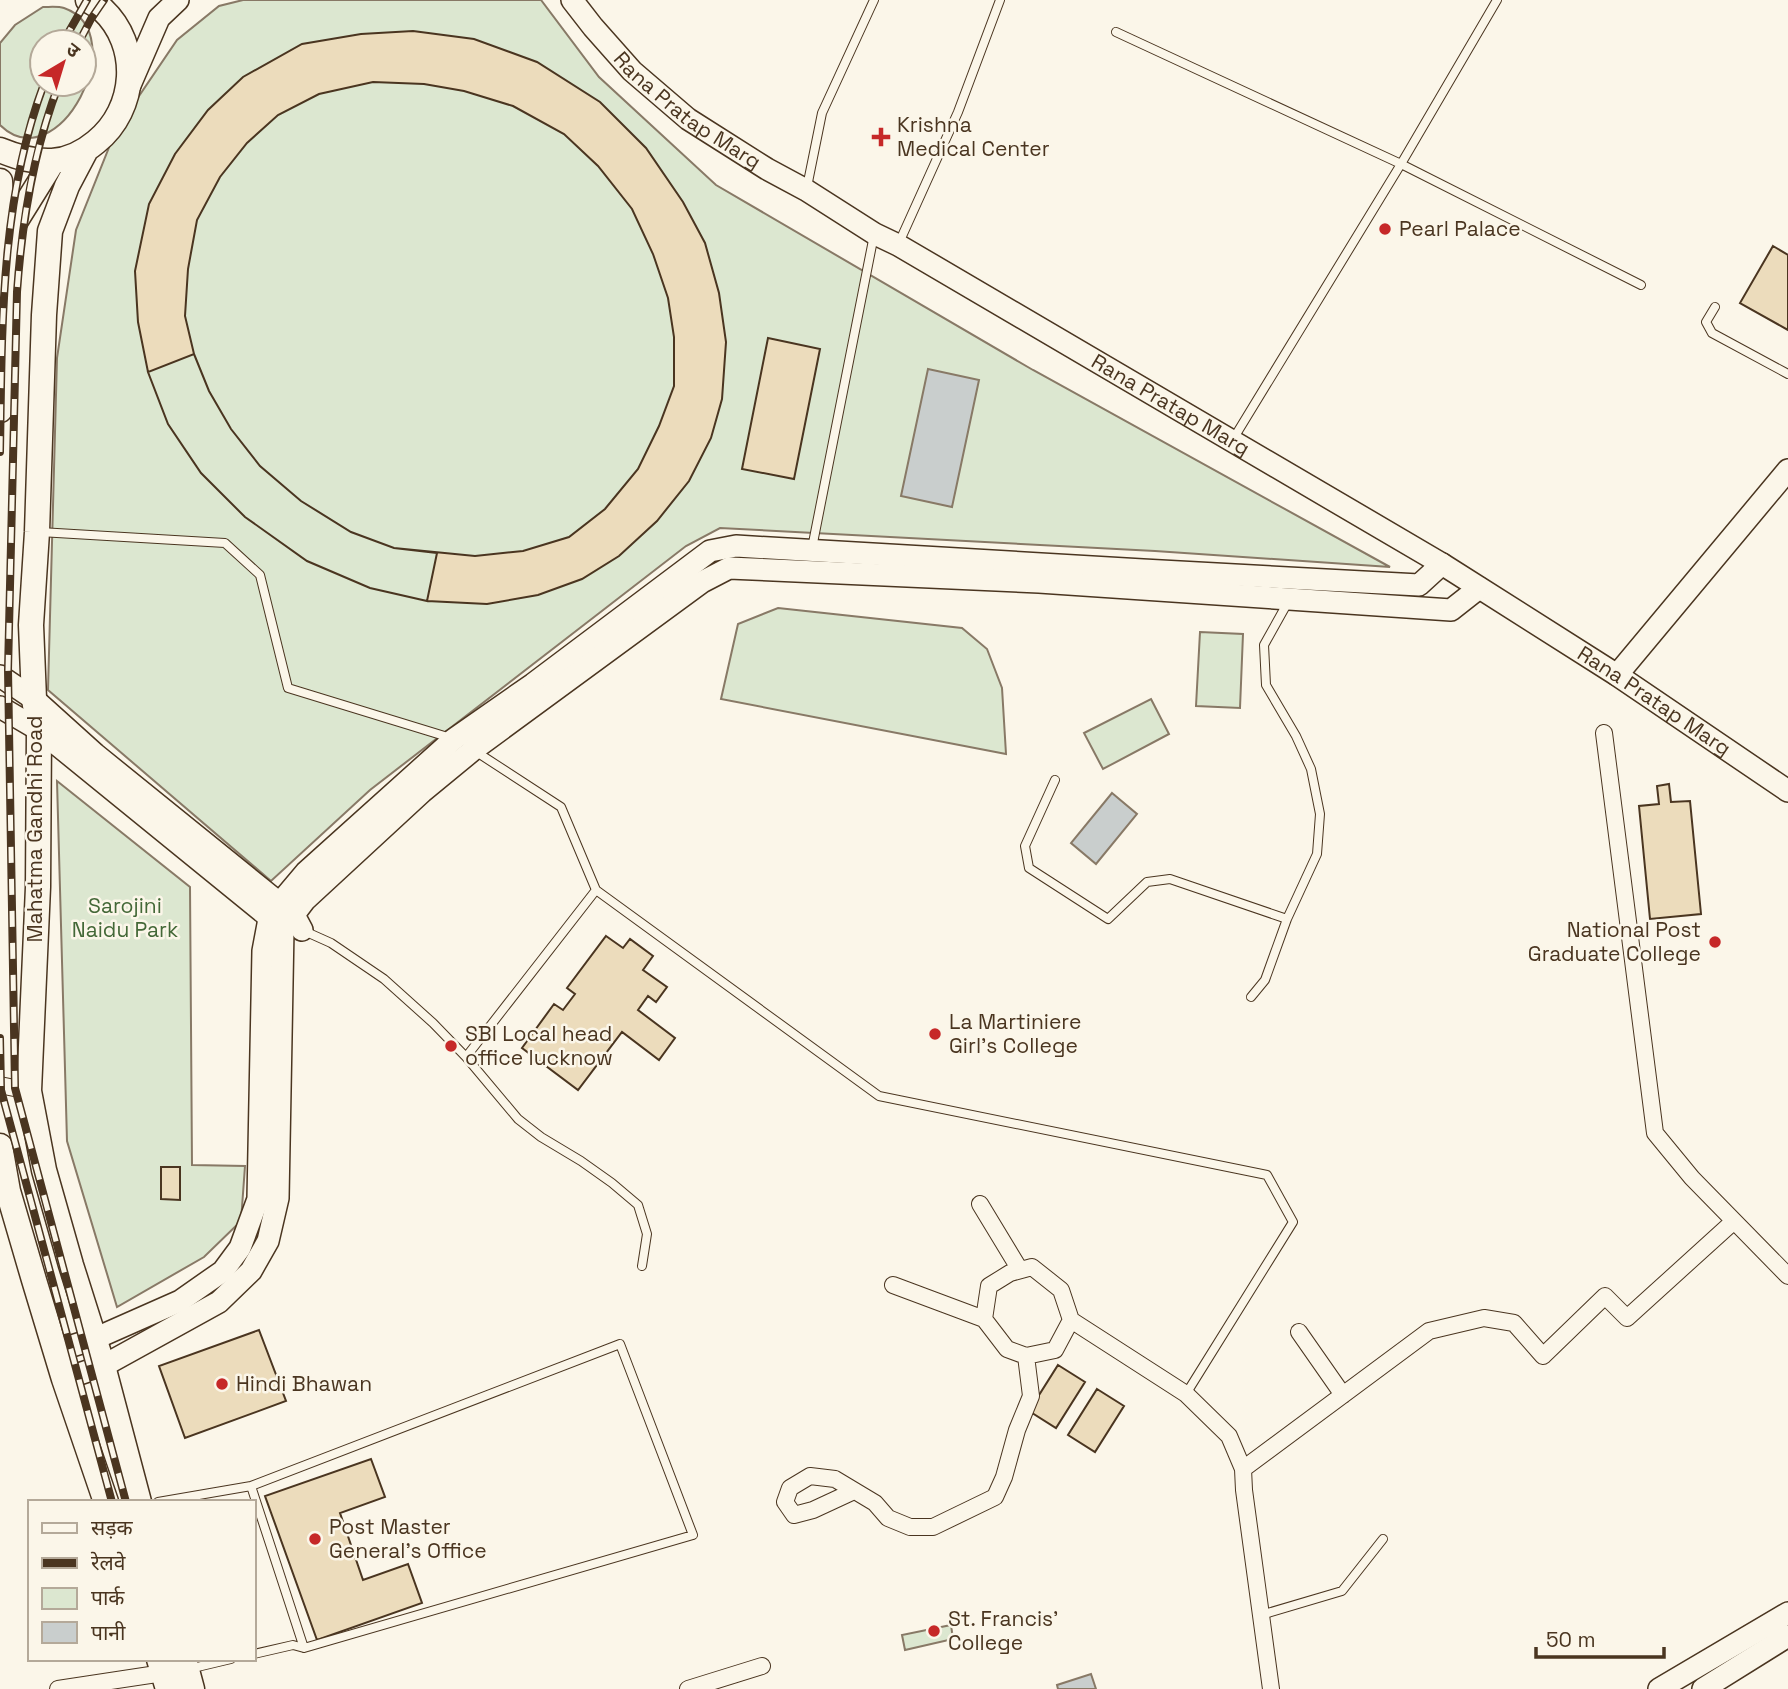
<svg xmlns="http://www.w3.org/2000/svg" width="1788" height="1689" font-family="'Space Grotesk','Noto Sans Devanagari',sans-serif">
<rect width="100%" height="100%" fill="#fbf6e9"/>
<!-- green -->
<path fill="#dce7d0" stroke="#887966" stroke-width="2" fill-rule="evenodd" d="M243,0H541L599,77L716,185L1033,370L1390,567L1155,551L720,528L686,546L370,790L271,881L48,690L57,358L76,230L116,130L177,40L219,6Z
M43,7C50,7 58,6 64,8C135,33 58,182 0,125V43L15,25ZM42,42H84V84H42Z
M778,608L962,628L987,649L1002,688L1006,754L721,699L738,624Z
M1200,632L1243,634L1240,708L1196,706Z
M1151,699L1169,734L1103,769L1084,733Z
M57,781L190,887L192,1165L245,1166L241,1221L204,1257L117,1307L67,1141Z
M951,1625L953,1639L905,1650L902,1635Z"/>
<!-- water -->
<path fill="#c9cecd" stroke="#887966" stroke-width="2" d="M928,369L979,380L952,507L901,496Z
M1112,793L1137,814L1096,864L1071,843Z
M1091,1674L1096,1689H1058L1057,1685Z"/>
<!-- building -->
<path fill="#ecdcbc" stroke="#4a3520" stroke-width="2" fill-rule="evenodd" d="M413,31L474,39L537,62L600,102L646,148L683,202L705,243L719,293L726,342L722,399L711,438L689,481L657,521L619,556L582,579L538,595L487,604L427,601L370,588L307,561L245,517L201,473L168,424L148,372L138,322L135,271L149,204L175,154L208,110L243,77L302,44L361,34ZM373,82L424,84L464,91L513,106L564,134L598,166L632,209L653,254L668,298L674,337V386L659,426L638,469L605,509L569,537L523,551L475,556L394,548L351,532L301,501L260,466L231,429L209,391L194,354L185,316L188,269L197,220L220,177L247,143L278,115L319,94Z
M1773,246L1788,255V330L1740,303Z
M768,338L820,349L794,479L742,469Z
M194,354L209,391L231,429L260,466L301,501L351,532L394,548L437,553L427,601L370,588L307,561L245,517L201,473L168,424L148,372Z
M1669,784L1671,802L1690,801L1701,914L1650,919L1639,806L1659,804L1657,786Z
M606,936L623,948L630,939L653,956L643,970L667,987L656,1002L648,996L638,1010L675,1038L659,1060L622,1032L578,1090L522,1048L554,1004L563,1010L575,994L567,988Z
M161,1167H180V1200L161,1199Z
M259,1330L286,1401L185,1438L159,1366Z
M1058,1365L1085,1382L1056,1428L1029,1411Z
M1097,1389L1124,1406L1095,1452L1068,1435Z
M371,1459L385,1497L340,1513L363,1580L408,1564L422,1603L317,1640L265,1496Z"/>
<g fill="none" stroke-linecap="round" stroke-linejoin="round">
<!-- lane casing -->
<g stroke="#4a3520" stroke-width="10">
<path id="lane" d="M1116,32L1401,164L1641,285
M807,187L822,113L874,0
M898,245L958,112L1000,0
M1715,307L1706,322L1712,333L1788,374
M1232,441L1401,164L1497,0
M40,532L225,543L260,575L288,688L451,738
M812,548L874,235
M475,751L561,807L596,890L879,1096L1267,1175L1293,1222L1186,1394
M1055,780L1025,846L1029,868L1108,919L1147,882L1170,879L1287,919
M302,930L331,943L384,979L433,1023L466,1057L518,1119L541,1137L581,1161L612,1183L638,1205L647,1234L642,1266
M1251,997L1265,980L1287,919L1317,854L1320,814L1311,769L1296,736L1266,685L1264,645L1288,602
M466,1057L596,890
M251,1486L620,1344L693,1535L304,1648L293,1645L254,1654
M158,1502L251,1486L304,1648
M1261,1615L1342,1591L1383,1539
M189,1669L231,1659"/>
</g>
<!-- street casing -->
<g stroke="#4a3520" stroke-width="18">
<path id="street" d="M1604,733L1655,1133L1692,1178L1788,1276
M0,1085L29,1091
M980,1204L1020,1270
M893,1285L984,1319
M1071,1320L1055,1350L1026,1356L1007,1349L984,1319L989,1286L1010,1273L1032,1267L1061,1290L1071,1320L1186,1394L1229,1436L1243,1469L1244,1490L1271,1689
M1299,1332L1343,1395
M1243,1469L1429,1331L1484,1318L1514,1323L1543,1356L1605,1296L1627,1318L1734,1221
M854,1491L813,1510L794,1515L785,1502L790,1488L810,1476L835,1479L875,1503L888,1518L910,1527H933L995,1497L1004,1477L1017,1430L1031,1396L1026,1356
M58,1689L170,1672
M688,1689L762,1666"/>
</g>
<!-- secondary casing -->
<g stroke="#4a3520" stroke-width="24">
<g id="secondary">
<path id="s1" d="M572,0L593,27L632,71L688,119L767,169L806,190L875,234L898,245L1442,564L1617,675L1788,791"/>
<path d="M130,85L159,18L178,0"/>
<path d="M1617,675L1788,470"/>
<path d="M0,676L34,699L95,754L294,915L302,930"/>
<path d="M0,707L39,730L280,926"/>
<path d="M56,1351L94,1339L180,1301L223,1271L240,1248L258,1199L263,951L269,919L279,904L306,872L454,739L533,684L710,551L736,546L1143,570L1419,585L1442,564"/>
<path d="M64,1379L103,1366L219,1302L251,1271L268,1241L278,1198L283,929L305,900L422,792L473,750L702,582L729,568L1039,582L1451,610L1479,588"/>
<path d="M1659,1689L1788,1613"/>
<path d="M1703,1689L1788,1636"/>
</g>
</g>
<!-- primary casing -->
<g stroke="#4a3520" stroke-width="27">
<path id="primary" d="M0,150C17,157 33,162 52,161C69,160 84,152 96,142C137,109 141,45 102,9C98,5 92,3 88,0
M86,150L67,186L50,231L44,315L37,532L31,625L34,699L39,730L38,887L29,1091L44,1170L71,1265L103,1366L139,1502
M0,181L1,197L10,230L2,321L0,410
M4,236L10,230L53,161
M0,1146L8,1191L34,1280L64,1379L106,1502
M159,1659L168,1689
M184,1659L192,1689"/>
</g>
<!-- lane -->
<use href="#lane" stroke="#fbf6e9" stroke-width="8"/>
<!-- street -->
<use href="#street" stroke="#fbf6e9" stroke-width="16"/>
<!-- secondary -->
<use href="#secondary" stroke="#fbf6e9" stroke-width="21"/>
<!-- primary -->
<use href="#primary" stroke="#fbf6e9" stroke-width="24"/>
<!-- rail casing -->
<g stroke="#4a3520" stroke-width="8">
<path id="rail" d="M63,42L87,0
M79,42L91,19L104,0
M59,84C33,151 22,221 17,292L8,670L15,1088L126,1502
M0,452C2,329 0,201 44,84
M0,1038L1,1090L112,1502"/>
</g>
<!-- rail -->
<use href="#rail" stroke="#fbf6e9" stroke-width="5" stroke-dasharray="16" stroke-linecap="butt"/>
</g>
<!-- markers -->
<g fill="#c62828" stroke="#fbf6e9" stroke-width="2.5">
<path d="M877.5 126.5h7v7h7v7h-7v7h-7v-7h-7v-7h7z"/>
<circle cx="1385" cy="229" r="7"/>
<circle cx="1715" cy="942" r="7"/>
<circle cx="935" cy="1034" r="7"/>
<circle cx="451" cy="1046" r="7"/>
<circle cx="222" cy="1384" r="7"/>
<circle cx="315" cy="1539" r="7"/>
<circle cx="934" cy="1631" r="7"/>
</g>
<g text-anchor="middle" stroke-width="5" stroke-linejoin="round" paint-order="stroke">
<!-- street labels -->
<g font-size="21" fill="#4a3520" stroke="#fbf6e9">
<text dy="7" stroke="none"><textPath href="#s1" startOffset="161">Rana Pratap Marg</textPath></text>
<text dy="7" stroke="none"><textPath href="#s1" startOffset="728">Rana Pratap Marg</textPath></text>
<text dy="7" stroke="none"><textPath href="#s1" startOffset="1295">Rana Pratap Marg</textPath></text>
<text transform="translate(35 829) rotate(-90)" y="7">Mahatma Gandhi Road</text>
</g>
<!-- poi labels -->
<g font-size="21" fill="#4a3520" stroke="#fbf6e9" text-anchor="start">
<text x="897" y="132">Krishna<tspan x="897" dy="24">Medical Center</tspan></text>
<text x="1399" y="236">Pearl Palace</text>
<text x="1701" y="937" text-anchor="end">National Post<tspan x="1701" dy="24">Graduate College</tspan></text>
<text x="949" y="1029">La Martiniere<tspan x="949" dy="24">Girl's College</tspan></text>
<text x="465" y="1041">SBI Local head<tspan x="465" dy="24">office lucknow</tspan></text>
<text x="236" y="1391">Hindi Bhawan</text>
<text x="329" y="1534">Post Master<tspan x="329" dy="24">General's Office</tspan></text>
<text x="948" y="1626">St. Francis'<tspan x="948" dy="24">College</tspan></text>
</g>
<!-- park labels -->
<g font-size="21" fill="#436837" stroke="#fbf6e9">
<text x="125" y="913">Sarojini<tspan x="125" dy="24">Naidu Park</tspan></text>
</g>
</g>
<!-- legend -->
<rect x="28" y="1500" width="228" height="161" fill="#fbf6e9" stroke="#b4a999" stroke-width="2"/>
<rect x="42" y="1523" width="35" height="10" fill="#fbf6e9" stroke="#b4a999" stroke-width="2"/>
<text x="91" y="1535" font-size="21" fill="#4a3520">सड़क</text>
<rect x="42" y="1558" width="35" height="10" fill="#4a3520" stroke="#b4a999" stroke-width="2"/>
<text x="91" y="1570" font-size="21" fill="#4a3520">रेलवे</text>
<rect x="42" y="1588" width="35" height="21" fill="#dce7d0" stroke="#b4a999" stroke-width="2"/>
<text x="91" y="1605" font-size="21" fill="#4a3520">पार्क</text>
<rect x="42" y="1622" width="35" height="21" fill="#c9cecd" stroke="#b4a999" stroke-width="2"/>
<text x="91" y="1640" font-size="21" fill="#4a3520">पानी</text>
<!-- north arrow -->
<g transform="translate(63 63) rotate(38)"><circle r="33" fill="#fbf6e9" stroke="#b4a999" stroke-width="2"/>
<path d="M0-5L12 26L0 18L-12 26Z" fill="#c62828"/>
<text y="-10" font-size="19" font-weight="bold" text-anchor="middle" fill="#4a3520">उ</text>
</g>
<!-- scale -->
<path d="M1536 1647v10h128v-10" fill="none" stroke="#4a3520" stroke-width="3.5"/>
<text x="1546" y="1647" font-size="21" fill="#4a3520" stroke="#fbf6e9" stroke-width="5" paint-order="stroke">50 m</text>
</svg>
